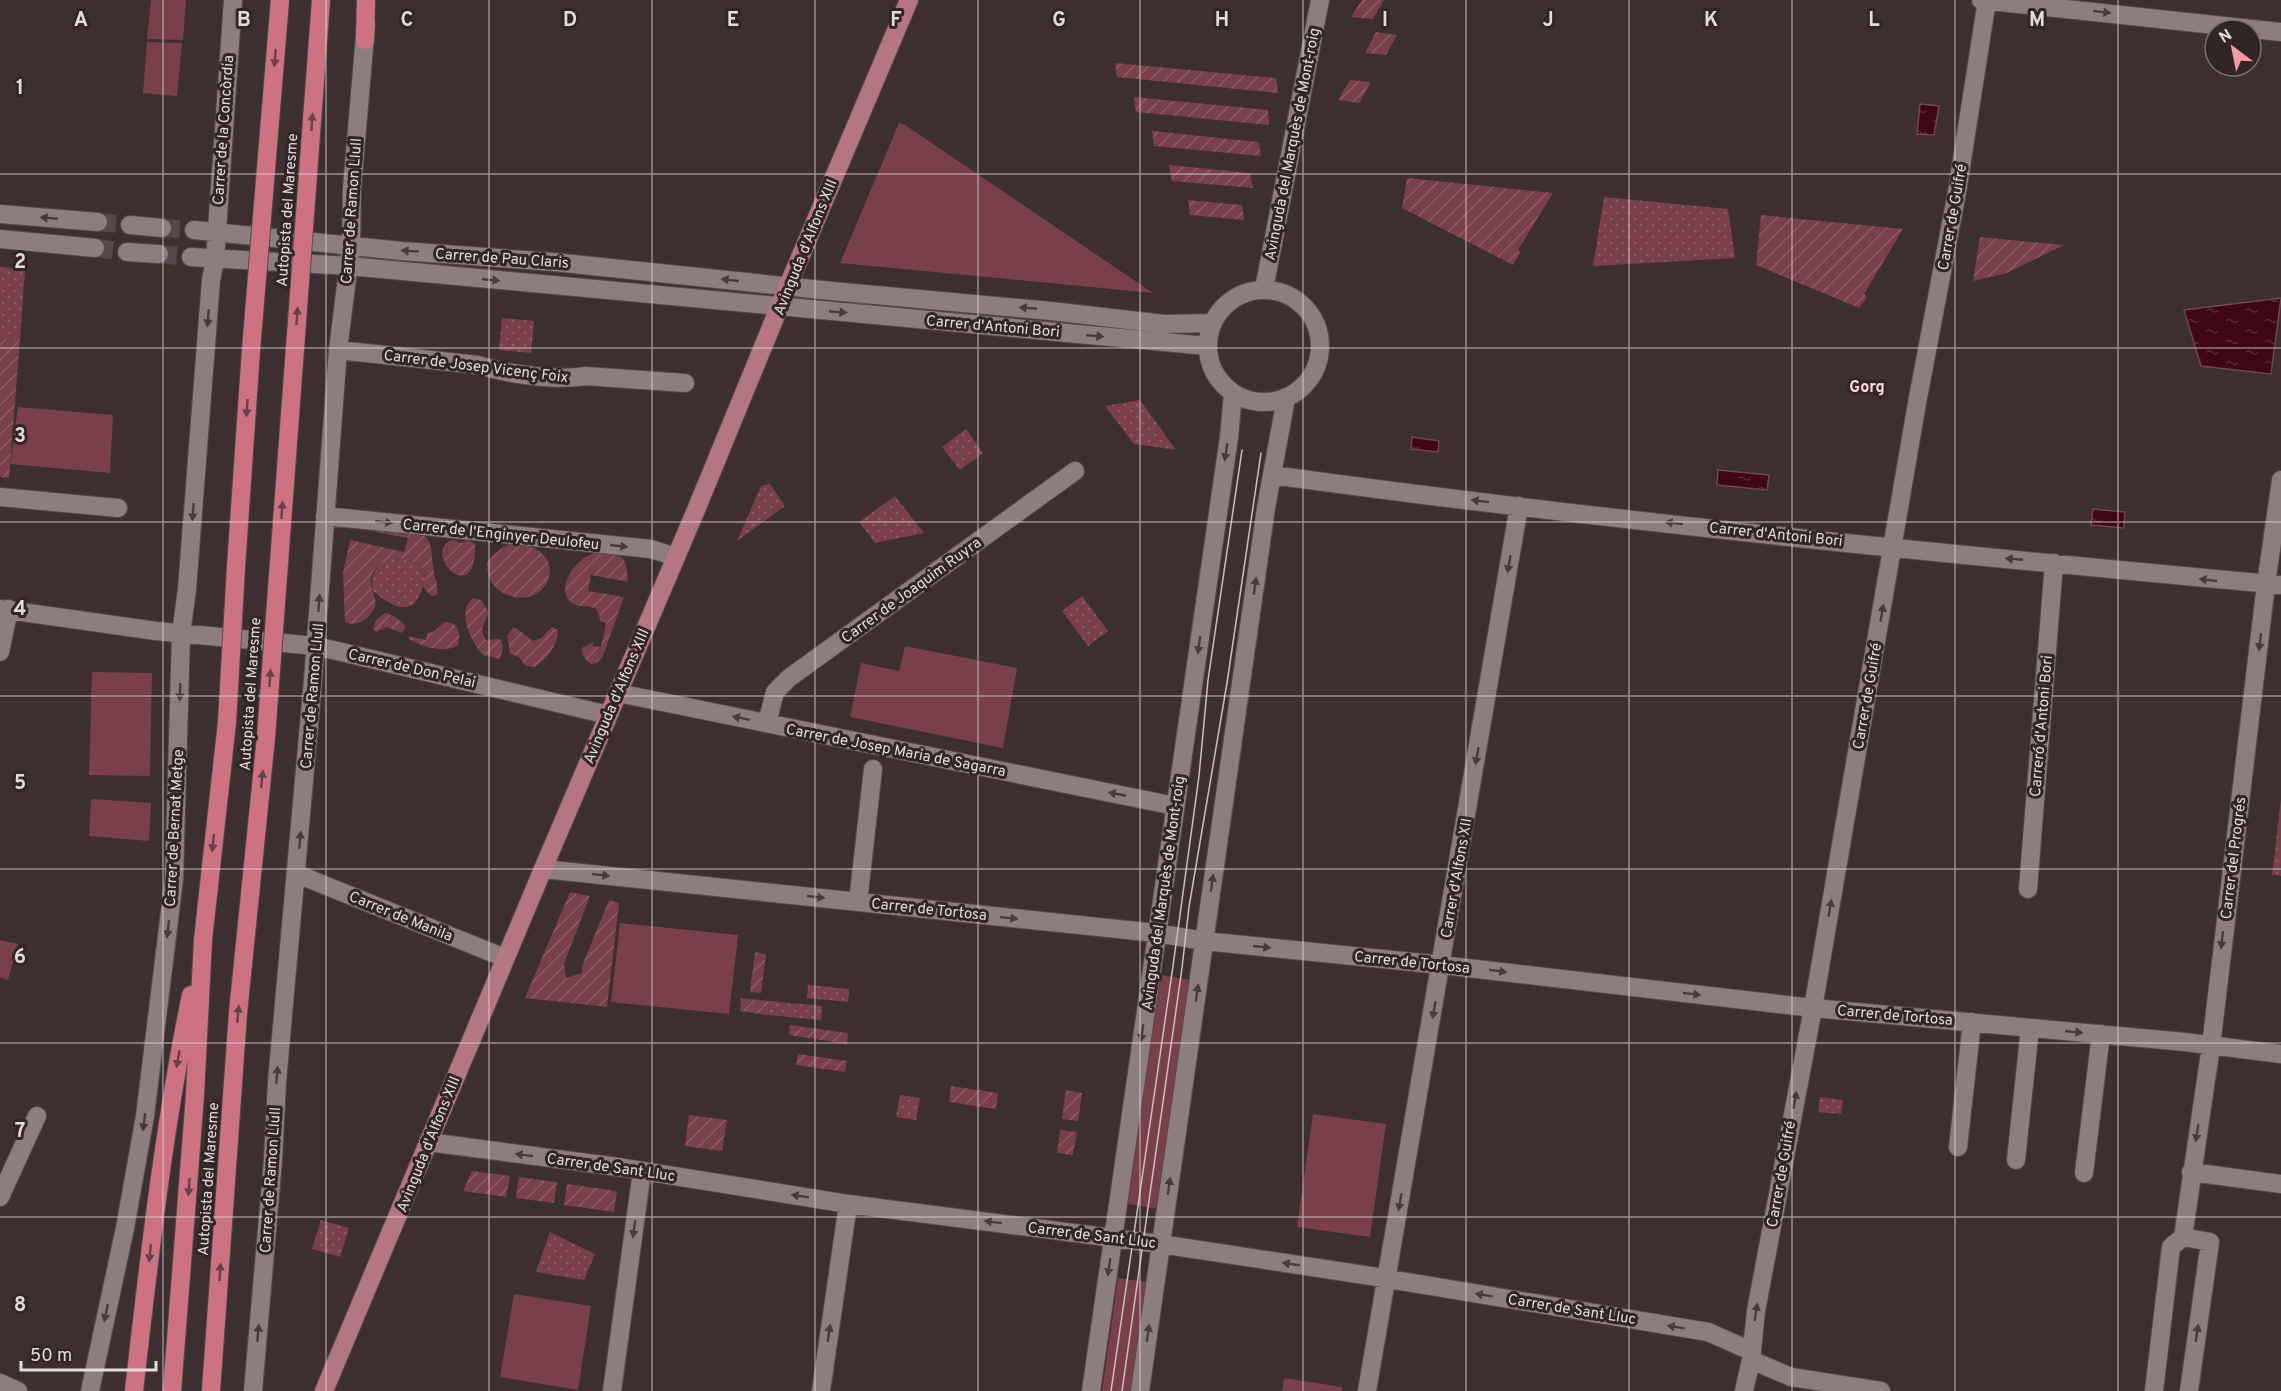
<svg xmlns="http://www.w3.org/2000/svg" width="2281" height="1391" font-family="Overpass,sans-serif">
<defs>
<pattern id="park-dots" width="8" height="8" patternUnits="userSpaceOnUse" patternTransform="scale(1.5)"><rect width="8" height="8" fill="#79404a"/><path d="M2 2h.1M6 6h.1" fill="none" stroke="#8c5b64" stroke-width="1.8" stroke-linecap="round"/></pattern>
<pattern id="garden-furrows" width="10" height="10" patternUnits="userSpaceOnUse" patternTransform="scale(1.5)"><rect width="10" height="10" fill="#79404a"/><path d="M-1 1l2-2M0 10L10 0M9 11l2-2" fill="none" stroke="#8c5b64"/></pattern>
<pattern id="water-ripples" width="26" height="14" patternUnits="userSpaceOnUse" patternTransform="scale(1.5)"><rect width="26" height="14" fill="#3f0616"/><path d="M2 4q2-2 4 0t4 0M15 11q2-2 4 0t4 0" fill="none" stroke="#5b2a37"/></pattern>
</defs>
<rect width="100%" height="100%" fill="#3d2e30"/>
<!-- grass -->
<path fill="#79404a" d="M151,0H186L183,40L147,39Z
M147,42L182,43L177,96L143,93Z
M899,123L905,125L1153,293L840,263Z
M18,407L113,415L110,473L10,464Z
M905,646L1017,668L1003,748L850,717L861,663L899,671Z
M92,672L152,673L150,776L89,775Z
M91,799L151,803L149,841L89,836Z
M620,923L738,935L729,1014L611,1002Z
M0,940L18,944L8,980L0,977Z
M1161,975L1191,980L1158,1209L1128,1204Z
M1313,1114L1386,1124L1370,1237L1297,1227Z
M1118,1278L1147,1282L1132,1391H1102Z
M514,1294L591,1306L578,1390L500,1377Z
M1284,1378L1342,1387V1391H1282Z"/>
<!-- park -->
<path fill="url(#park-dots)" d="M1604,197L1728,209L1735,258L1593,266Z
M0,267L25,269L20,339L0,338Z
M502,318L534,321L531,353L499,350Z
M1140,400L1176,450L1134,444L1105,406Z
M966,429L983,453L960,470L942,447Z
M770,484L785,506L737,541L761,486Z
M895,496L924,533L875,543L859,522Z
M392,558C405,558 419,562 426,573C419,615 402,615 373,591C369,575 377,562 392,558Z
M1082,596L1108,631L1088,646L1062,611Z
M2281,799V876L2272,875Z
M808,985L849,989L848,1002L807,998Z
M769,1001L822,1006L821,1020L768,1015Z
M900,1095L920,1098L916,1120L896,1117Z
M1820,1097L1843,1100L1841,1114L1818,1112Z
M321,1220L349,1228L340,1257L312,1249Z
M550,1232L595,1254L584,1280L536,1272Z"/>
<!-- garden -->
<path fill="url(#garden-furrows)" d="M1362,0H1384L1373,19L1351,17Z
M1376,32L1397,35L1386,55L1365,53Z
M1115,63L1276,78L1278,93L1117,77Z
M1350,80L1371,82L1359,103L1338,100Z
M1134,97L1268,110L1269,125L1136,112Z
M1152,131L1259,142L1261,156L1154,146Z
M1169,165L1250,173L1253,188L1172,181Z
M1407,178L1553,193L1518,250L1521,252L1513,265L1402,208Z
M1188,200L1242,205L1244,220L1190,215Z
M1761,215L1903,229L1864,294L1867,297L1859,308L1756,265Z
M1980,237L2064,245L2007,273L1973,281Z
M0,338L20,339L9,478L0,477Z
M356,523C368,524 376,529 388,531C394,532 400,530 407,531C433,532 431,547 433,567C434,577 439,585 437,595L431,596L423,587L426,573C421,565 411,560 402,559C387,556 370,567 371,584C372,591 377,599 375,607C373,612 368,618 363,621C357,624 351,625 345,622L343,573L350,540L404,552L408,538L350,527Z
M453,540L462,543L468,540L475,544C477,612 419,551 453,540Z
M513,543C576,548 548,614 505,594C492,588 487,577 487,563C494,553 501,548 513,543Z
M600,551C626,554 626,558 628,582L591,575L588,591L624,597L603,656L597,663L591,664C585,660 581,656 582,648L593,642V646L601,647L606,623L600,621L599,614L595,608C588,606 578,607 572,603C556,591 571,567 583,559C588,555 594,553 600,551Z
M473,598L481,600L489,612C485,624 478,627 486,640L500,639C504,646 503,653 499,659L483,655C471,642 456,612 473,598Z
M385,613C393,614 401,621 406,627L401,633L387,627L376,632L373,628L376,620Z
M445,622C459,622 461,633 458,645C445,654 422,647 409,639L408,636L426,640L427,633L433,632Z
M552,627L558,630C558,646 547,658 535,667L526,666L519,657L510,654L507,636L513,628H516L533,641L541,638Z
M570,892L590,896L564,964L566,978L582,973V966L609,900L619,903L607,1007L525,998Z
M755,952L766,954L761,993L750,992Z
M741,998L769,1001L768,1015L740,1011Z
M790,1025L848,1033L847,1044L789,1035Z
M798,1054L847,1061L845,1072L796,1065Z
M951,1086L998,1093L996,1109L949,1102Z
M1066,1090L1082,1093L1078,1121L1062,1119Z
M689,1115L727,1120L722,1151L685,1146Z
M1060,1130L1077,1132L1073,1155L1057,1153Z
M472,1171L510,1176L506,1197L463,1191Z
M519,1177L557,1182L554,1203L516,1198Z
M567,1184L617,1191L614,1212L564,1205Z"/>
<!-- water -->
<path fill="url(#water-ripples)" stroke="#704651" stroke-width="1.5" d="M1920,104L1939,106L1934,135L1917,134Z
M2281,298L2271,374L2201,366L2184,310Z
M1412,437L1439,441L1438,452L1411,449Z
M1718,470L1769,475L1767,490L1717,485Z
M2093,509L2125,512L2124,528L2091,525Z"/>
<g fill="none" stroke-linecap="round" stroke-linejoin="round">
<!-- minor-tunnel -->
<path stroke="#56484a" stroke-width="18" stroke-dasharray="18 9" stroke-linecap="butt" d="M98,222L130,225
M162,228L194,230
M95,248L127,252
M159,254L191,257"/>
<!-- minor casing -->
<g stroke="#554a4b" stroke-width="20">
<path id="minor" d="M1981,0L2281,32
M0,214L98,222
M130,225L162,228
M194,230L402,251L554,262L832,291L1051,311L1164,324L1212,323
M0,239L95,248
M127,252L159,254
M191,257L349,266L1207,346
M1264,289L1320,0
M1208 346a56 56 0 1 1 112 0a56 56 0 1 1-112 0Z
M338,350L478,365C507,374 556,381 586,376L685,383
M1272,475C1607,521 1944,554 2281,585
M0,497L118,508
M325,516L651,549L676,557
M0,609L156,631L316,646L608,715
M0,652L9,609
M618,693L1175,806
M767,723L775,692L789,678L1075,471
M543,869L1156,933L1204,941L1442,965L1813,1008L2185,1042L2281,1054
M297,874L505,958
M2028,889L2054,563
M858,902L873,769
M428,1142L618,1167L848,1204L1160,1244L1371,1276L1708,1332L1751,1351
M1958,1147L1972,1022
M2016,1160L2030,1028
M2191,1172L2281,1184
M2084,1173L2101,1034
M0,1197L37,1116
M2183,1237L2210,1242L2189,1391
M1751,1360L1791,1377L1881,1391
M0,1383L18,1391
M90,1391L125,1228L145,1116L174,879L181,634L187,589L211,280L215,260L233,0
M253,1391L273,1160L277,1082L313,680L338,350L351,246L352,188L366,24
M612,1391L642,1171
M821,1391L848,1204
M1091,1391L1229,437L1233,394
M1140,1391L1266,508L1286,398
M1367,1391L1519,506
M1744,1391L1751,1360L1756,1311L1813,1008L1917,403L1957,192L1987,0
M2154,1391L2171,1247L2183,1237L2211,1046L2266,584L2281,480"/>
</g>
<!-- major casing -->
<g stroke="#554a4b" stroke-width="20">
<path id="major" d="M324,1391L543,869L696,510L788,286L909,0"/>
</g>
<!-- highway casing -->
<g stroke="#554a4b" stroke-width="20">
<path id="highway" d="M365,40L366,0
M236,567L251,350
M134,1391C149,1258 164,1126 191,995
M172,1391L195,1095L203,940L227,722
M211,1391L238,1013L266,737"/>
</g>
<!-- minor -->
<use href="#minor" stroke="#8e7d7f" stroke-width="18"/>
<!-- major -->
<use href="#major" stroke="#b47680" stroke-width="18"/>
<!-- highway -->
<use href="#highway" stroke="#cd7281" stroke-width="18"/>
<!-- tram -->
<path stroke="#cac1c2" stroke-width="1.5" d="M1111,1391L1173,966L1199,776L1208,680L1242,450
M1122,1391L1182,968L1189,907L1227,683L1261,453"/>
<!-- highway-bridge casing -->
<g stroke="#554a4b" stroke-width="20" stroke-linecap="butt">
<path id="highway-bridge" d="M251,350L280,0
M227,722L236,567
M266,737L321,0"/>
</g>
<!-- highway-bridge -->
<use href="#highway-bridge" stroke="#cd7281" stroke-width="18"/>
</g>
<!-- one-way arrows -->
<defs><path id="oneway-solid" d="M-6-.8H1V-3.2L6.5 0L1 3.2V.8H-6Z" transform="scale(1.5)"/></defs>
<g fill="#493b3c">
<use href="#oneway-solid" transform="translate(2102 12) rotate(6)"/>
<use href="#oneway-solid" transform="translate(49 218) rotate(-175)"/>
<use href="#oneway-solid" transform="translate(410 251) rotate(-176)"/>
<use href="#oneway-solid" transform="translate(491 280) rotate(5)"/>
<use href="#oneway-solid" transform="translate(730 280) rotate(-174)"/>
<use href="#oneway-solid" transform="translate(1028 308) rotate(-175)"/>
<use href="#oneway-solid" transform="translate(838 312) rotate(5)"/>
<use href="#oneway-solid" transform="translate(208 318) rotate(95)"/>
<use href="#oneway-solid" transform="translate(1095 336) rotate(5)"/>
<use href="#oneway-solid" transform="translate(1226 452) rotate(99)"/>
<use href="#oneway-solid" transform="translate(1480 501) rotate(-173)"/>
<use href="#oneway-solid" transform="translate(193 512) rotate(94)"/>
<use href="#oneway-solid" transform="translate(384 522) rotate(6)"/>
<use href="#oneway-solid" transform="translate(1674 523) rotate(-174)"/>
<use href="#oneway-solid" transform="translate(619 546) rotate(6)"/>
<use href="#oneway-solid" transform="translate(2014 559) rotate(-175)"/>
<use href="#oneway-solid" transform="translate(1509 564) rotate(100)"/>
<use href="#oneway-solid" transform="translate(2208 580) rotate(-174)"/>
<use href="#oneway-solid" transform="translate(1255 586) rotate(-82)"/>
<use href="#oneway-solid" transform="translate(319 603) rotate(-86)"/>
<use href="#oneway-solid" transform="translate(1882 613) rotate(-80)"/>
<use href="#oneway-solid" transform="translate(2260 642) rotate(97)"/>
<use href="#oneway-solid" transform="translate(1199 645) rotate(98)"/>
<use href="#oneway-solid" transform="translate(180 692) rotate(92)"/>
<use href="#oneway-solid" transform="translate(741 718) rotate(-168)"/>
<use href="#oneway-solid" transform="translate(1477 756) rotate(100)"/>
<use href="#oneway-solid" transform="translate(1117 794) rotate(-169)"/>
<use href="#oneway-solid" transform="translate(300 840) rotate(-85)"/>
<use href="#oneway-solid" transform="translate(601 875) rotate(6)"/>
<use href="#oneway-solid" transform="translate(1212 883) rotate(-82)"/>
<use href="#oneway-solid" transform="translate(816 897) rotate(6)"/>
<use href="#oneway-solid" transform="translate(1830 908) rotate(-80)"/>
<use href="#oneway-solid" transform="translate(1009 918) rotate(6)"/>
<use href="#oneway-solid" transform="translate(168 929) rotate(97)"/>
<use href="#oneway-solid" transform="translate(2222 940) rotate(97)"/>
<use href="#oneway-solid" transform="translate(1262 947) rotate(6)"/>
<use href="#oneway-solid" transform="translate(1498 971) rotate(7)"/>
<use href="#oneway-solid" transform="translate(1197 993) rotate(-82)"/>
<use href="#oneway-solid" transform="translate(1692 994) rotate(7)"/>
<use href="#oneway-solid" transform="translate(1434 1010) rotate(100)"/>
<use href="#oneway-solid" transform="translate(2074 1032) rotate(5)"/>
<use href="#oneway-solid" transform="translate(1142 1033) rotate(98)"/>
<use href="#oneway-solid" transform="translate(277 1075) rotate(-85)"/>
<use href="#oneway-solid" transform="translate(1795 1100) rotate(-80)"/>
<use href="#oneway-solid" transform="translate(144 1122) rotate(98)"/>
<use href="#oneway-solid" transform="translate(2197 1133) rotate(99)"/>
<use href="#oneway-solid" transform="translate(524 1155) rotate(-173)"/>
<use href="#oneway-solid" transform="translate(1169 1186) rotate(-82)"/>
<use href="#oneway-solid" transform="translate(800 1196) rotate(-171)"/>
<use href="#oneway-solid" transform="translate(1400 1202) rotate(100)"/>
<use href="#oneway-solid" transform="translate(993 1222) rotate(-173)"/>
<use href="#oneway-solid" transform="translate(634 1229) rotate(98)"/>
<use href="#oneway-solid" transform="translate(1291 1264) rotate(-172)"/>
<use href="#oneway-solid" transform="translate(1109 1267) rotate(99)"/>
<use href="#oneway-solid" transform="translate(1484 1295) rotate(-171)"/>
<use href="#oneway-solid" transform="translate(1756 1312) rotate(-81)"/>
<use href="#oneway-solid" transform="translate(106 1313) rotate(102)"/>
<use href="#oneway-solid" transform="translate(1676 1327) rotate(-171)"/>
<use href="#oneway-solid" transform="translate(258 1333) rotate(-85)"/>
<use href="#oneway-solid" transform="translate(829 1333) rotate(-82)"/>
<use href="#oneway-solid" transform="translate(1148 1333) rotate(-82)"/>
<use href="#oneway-solid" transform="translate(2197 1333) rotate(-82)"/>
</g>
<g fill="#684046">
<use href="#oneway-solid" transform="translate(275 58) rotate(95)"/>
<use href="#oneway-solid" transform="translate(312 122) rotate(-86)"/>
<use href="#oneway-solid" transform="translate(297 316) rotate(-86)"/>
<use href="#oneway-solid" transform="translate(247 408) rotate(94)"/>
<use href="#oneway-solid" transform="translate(282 510) rotate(-86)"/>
<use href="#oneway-solid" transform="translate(270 678) rotate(-86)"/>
<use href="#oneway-solid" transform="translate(262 779) rotate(-84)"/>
<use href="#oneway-solid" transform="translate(213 843) rotate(96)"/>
<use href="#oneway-solid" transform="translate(238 1014) rotate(-85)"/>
<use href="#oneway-solid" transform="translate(178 1059) rotate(100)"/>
<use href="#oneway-solid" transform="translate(189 1187) rotate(94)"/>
<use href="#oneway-solid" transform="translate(150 1253) rotate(96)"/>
<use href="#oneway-solid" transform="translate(220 1272) rotate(-86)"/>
</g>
<!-- grid -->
<path fill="none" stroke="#e4dbdc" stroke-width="1.5" stroke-opacity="0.55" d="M163,0V1391M326,0V1391M489,0V1391M652,0V1391M815,0V1391M978,0V1391M1140,0V1391M1303,0V1391M1466,0V1391M1629,0V1391M1792,0V1391M1955,0V1391M2118,0V1391M0,174H2281M0,348H2281M0,522H2281M0,696H2281M0,869H2281M0,1043H2281M0,1217H2281"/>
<g text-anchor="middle" stroke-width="6" stroke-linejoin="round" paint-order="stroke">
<!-- street labels -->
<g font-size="15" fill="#e4dbdc" stroke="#322526">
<text transform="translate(223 130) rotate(-86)" y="5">Carrer de la Concòrdia</text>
<text transform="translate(1292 144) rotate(-79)" y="5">Avinguda del Marquès de Mont-roig</text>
<text transform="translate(287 210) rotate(-86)" y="5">Autopista del Maresme</text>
<text transform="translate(351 211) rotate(-86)" y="5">Carrer de Ramon Llull</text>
<text transform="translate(1952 217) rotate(-80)" y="5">Carrer de Guifré</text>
<text transform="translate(805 247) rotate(-68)" y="5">Avinguda d'Alfons XIII</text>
<text transform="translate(502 258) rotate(4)" y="5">Carrer de Pau Claris</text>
<text transform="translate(993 326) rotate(5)" y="5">Carrer d'Antoni Bori</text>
<text transform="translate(476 366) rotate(7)" y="5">Carrer de Josep Vicenç Foix</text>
<text transform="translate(501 534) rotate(6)" y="5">Carrer de l'Enginyer Deulofeu</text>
<text transform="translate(1776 534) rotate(6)" y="5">Carrer d'Antoni Bori</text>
<text transform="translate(911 590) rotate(-36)" y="5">Carrer de Joaquim Ruyra</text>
<text transform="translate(412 668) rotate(13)" y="5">Carrer de Don Pelai</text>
<text transform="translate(250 694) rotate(-86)" y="5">Autopista del Maresme</text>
<text transform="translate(312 696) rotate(-85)" y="5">Carrer de Ramon Llull</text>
<text transform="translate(616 696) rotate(-67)" y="5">Avinguda d'Alfons XIII</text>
<text transform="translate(1867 696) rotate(-80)" y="5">Carrer de Guifré</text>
<text transform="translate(2041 726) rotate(-85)" y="5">Carreró d'Antoni Bori</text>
<text transform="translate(896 750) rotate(11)" y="5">Carrer de Josep Maria de Sagarra</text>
<text transform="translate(174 828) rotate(-87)" y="5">Carrer de Bernat Metge</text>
<text transform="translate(2233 858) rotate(-83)" y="5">Carrer del Progrés</text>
<text transform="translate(1456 878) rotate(-80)" y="5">Carrer d'Alfons XII</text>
<text transform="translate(1163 893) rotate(-82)" y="5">Avinguda del Marquès de Mont-roig</text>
<text transform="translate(929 909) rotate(6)" y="5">Carrer de Tortosa</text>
<text transform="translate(401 916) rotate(22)" y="5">Carrer de Manila</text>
<text transform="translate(1412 962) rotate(6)" y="5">Carrer de Tortosa</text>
<text transform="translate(1895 1015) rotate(5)" y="5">Carrer de Tortosa</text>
<text transform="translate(428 1144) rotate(-68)" y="5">Avinguda d'Alfons XIII</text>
<text transform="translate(611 1167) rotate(8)" y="5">Carrer de Sant Lluc</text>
<text transform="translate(1781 1174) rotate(-80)" y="5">Carrer de Guifré</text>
<text transform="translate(208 1179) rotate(-86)" y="5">Autopista del Maresme</text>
<text transform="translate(270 1180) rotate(-86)" y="5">Carrer de Ramon Llull</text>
<text transform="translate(1092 1235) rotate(7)" y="5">Carrer de Sant Lluc</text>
<text transform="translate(1572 1309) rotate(9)" y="5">Carrer de Sant Lluc</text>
</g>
<!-- neighbourhood labels -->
<g font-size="16" font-weight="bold" fill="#fddade" stroke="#322526">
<text x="1867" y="392">Gorg</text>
</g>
</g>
<g font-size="20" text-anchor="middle" font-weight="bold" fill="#e4dbdc" stroke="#322526" stroke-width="6" stroke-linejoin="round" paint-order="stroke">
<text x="81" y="26">A</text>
<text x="244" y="26">B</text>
<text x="407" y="26">C</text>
<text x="570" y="26">D</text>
<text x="733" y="26">E</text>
<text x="896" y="26">F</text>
<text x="1059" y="26">G</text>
<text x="1222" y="26">H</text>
<text x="1385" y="26">I</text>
<text x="1548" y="26">J</text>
<text x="1711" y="26">K</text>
<text x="1874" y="26">L</text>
<text x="2037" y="26">M</text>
<text x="20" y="94">1</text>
<text x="20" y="268">2</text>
<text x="20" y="442">3</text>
<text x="20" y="615">4</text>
<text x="20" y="789">5</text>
<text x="20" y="963">6</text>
<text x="20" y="1137">7</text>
<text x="20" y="1311">8</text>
</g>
<!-- north arrow -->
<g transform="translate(2233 48) rotate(328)"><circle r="28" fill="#322526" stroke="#796e6f" stroke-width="1.5"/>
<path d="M0-4.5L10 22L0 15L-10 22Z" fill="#f39aa8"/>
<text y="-9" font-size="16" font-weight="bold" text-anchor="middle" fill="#e4dbdc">N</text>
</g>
<!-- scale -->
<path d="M21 1361v9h135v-9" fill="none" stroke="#e4dbdc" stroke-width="3"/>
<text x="30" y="1361" font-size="18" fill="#e4dbdc" stroke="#322526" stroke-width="4.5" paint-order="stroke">50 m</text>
</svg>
